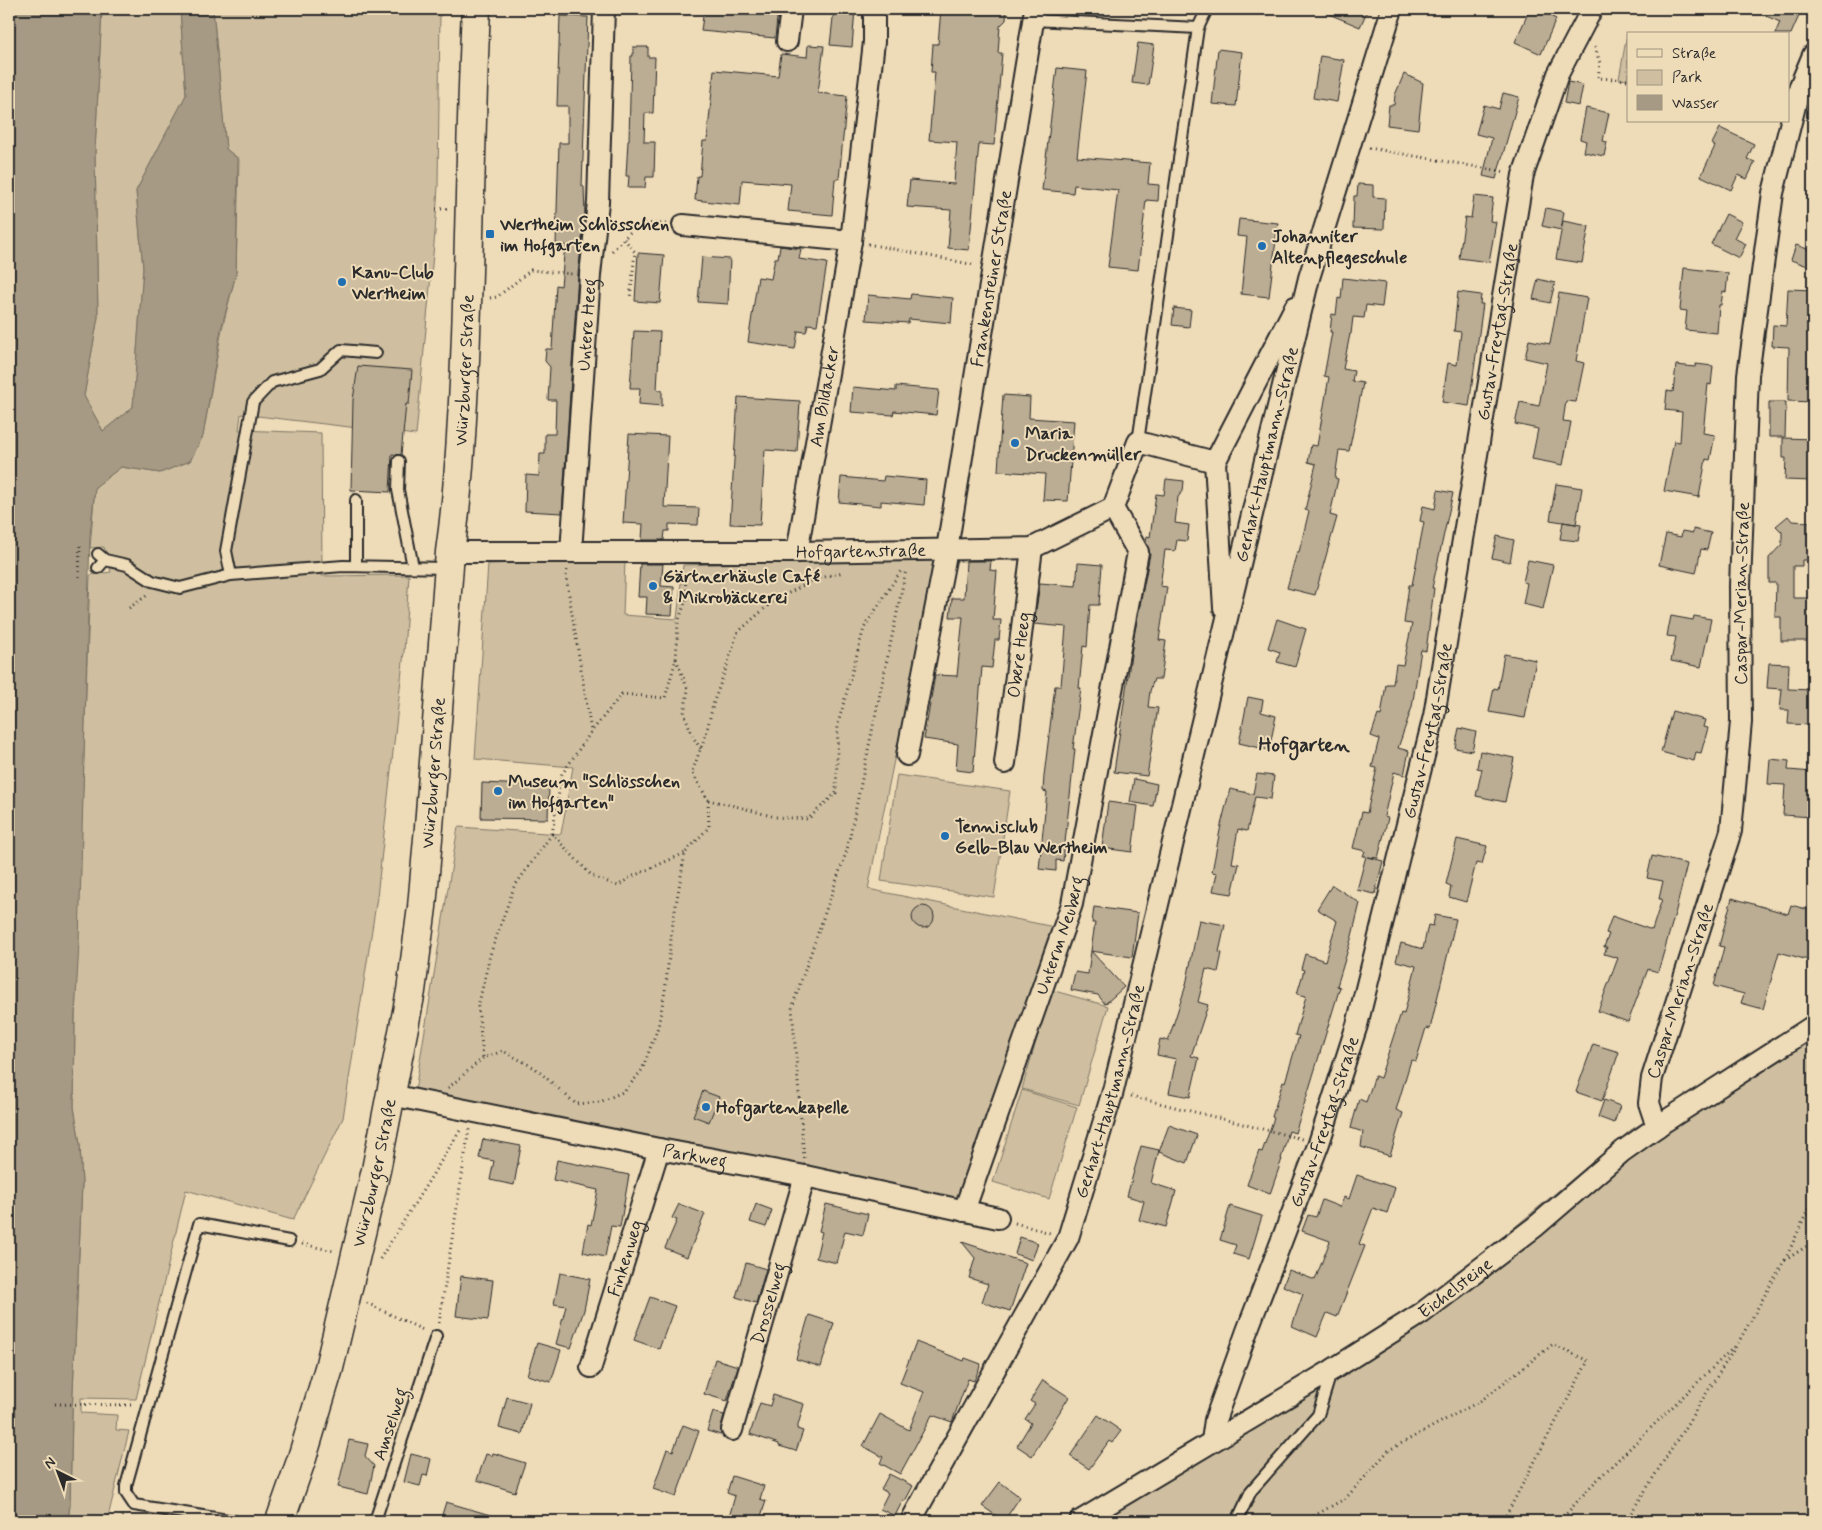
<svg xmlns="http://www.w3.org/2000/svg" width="1822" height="1530" font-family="Mynerve,sans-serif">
<rect width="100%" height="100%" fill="#eedbb8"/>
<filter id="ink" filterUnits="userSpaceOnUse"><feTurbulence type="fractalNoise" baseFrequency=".02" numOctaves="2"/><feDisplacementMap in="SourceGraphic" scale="10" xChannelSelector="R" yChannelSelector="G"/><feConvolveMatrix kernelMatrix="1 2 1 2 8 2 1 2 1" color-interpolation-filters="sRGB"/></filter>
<g filter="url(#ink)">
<!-- green -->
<path fill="#cfbfa0" stroke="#7d7566" d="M102,9H180L186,95L136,191L143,268L133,407L103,431L84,396L98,317L95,152Z
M213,9H440L438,186L435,233L416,435L241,414L239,430L321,433L322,576L409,575L404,652L377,897L343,1118L293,1220L186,1190L136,1399L81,1398V1413L117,1415L116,1430L129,1431L107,1521H68L70,1505L72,1414L82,1184L80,1144L74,1107L75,1016L90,575L111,572L104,547L90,548L95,487L121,467L160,473L190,461L203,436L222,329L236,274L239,159L226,149Z
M1627,34L1628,80L1619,79Z
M941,558L893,765L868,889L1064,929L964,1211L415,1091L458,827L561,834L573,767L475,759L488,564L625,560L623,615L677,619L683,565Z
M897,775L1010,791L994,897L881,881Z
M1051,990L1108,1006L1079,1105L1022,1089Z
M1813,1011V1521H1081L1332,1370L1503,1237L1631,1130L1785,1033Z
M1022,1090L1077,1107L1049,1199L993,1182Z"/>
<!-- water -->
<path fill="#a79a84" stroke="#756e60" d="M9,9H102L95,152L98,317L84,396L103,431L133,407L143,268L136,191L186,95L180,9H213L226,149L238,159L236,274L221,329L203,436L190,461L160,473L121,467L95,487L90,536L79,943L75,1016L74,1107L80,1144L82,1184L72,1414L70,1505L68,1521H9Z"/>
<!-- building -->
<path fill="#bbad93" stroke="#2b2b2b" d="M704,9L754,14V9H778L775,38L701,31Z
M834,9H855L852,47L830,45Z
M941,9H1007L1006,20L1000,26L998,53H1002L994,145L979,144L969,250L948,248L951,210L907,207L910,180L954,184L957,142L929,140L935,72H931L933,44H938Z
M1317,9H1368L1360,27Z
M1530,9H1555L1552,17L1556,19L1541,54L1515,42Z
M1750,9H1802L1791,34H1775L1780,22Z
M560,16L588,17L582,186L584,187L585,215L578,274L562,513L525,511L526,475L539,476L540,454H545V434H555L556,400H548L550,367L545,361L546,349H552L556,285L561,286L565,245L556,244L559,143H568V106H557Z
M1138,43L1154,45L1148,85L1132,83Z
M808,45L824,46L818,93L847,96L839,179H835L832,215L788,211L791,184L742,180L740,205L695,200L697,176H700L703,141H707L714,70L778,76L781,54L807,57Z
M633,47H648V57H655L653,113H645L644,142H655L654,177H646L645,188H628L629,176H626L628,141H629L631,56H633Z
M1218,49L1242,52L1236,106L1212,104Z
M1320,56L1344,60L1337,102L1313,98Z
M1057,68L1087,71L1077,157L1150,163L1148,184L1159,185L1158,201L1146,200L1138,270L1108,267L1118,190L1074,185L1073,193L1042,190Z
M1404,74L1423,83L1418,129L1387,125L1389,105H1394L1395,95Z
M1568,82L1583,85L1579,106L1564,103Z
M1503,93L1519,97L1496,179L1483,176L1492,138L1476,134L1484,105L1499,109Z
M1586,108L1609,113L1603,141L1607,142L1604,156L1584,152L1586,141L1580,139Z
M1720,128L1754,144L1747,159L1755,162L1747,179L1738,175L1731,190L1701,176L1715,146L1712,144Z
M1358,184L1373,185V197L1385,198L1384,229L1353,228L1354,196H1357Z
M1474,196L1493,198L1490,221L1496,222L1489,262L1459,258L1465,217L1471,218Z
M1546,208L1564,212L1561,230L1542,226Z
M1726,214L1742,222L1734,238L1746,244L1739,258L1711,244Z
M1239,219L1278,223L1269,297L1241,294L1247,237L1237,236Z
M1563,221L1589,226L1582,263L1556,259Z
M1796,245L1813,251V268L1791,260Z
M780,246L801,249L799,259L827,263L817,325L808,324L806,332L798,331L795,349L748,342L758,277L771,279L775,258H778Z
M638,253L664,255L660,303L635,301Z
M702,257L730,259L728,304L698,302Z
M1684,268L1728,273L1726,292L1723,291L1721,305H1719L1717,333L1685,330L1687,311L1680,310Z
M1343,278L1385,283L1382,307L1366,305L1364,318L1353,317L1351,334H1350L1343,369L1354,371L1352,381L1363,383L1349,451L1339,450L1335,478L1338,479L1330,515L1337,517L1315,595L1287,588L1297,552H1299L1309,511L1305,510L1316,464L1308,462L1311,445L1317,446L1329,377L1324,376L1332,332H1330L1332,314L1336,315L1338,298L1341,299Z
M1538,279L1555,283L1550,303L1533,299Z
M1788,289L1813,290V402L1788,401L1789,347L1772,346L1773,325L1786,326Z
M1458,292L1481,295L1480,304H1483L1469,406L1442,402L1448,363L1457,365L1461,332L1454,331Z
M1559,293L1587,298L1576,361L1584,363L1576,402L1566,401L1563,421L1571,422L1563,465L1532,459L1538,429L1515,424L1520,402L1539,406L1547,363L1525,358L1529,340L1550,344Z
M911,294L953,298L951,323L909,319L908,323L866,320L868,295L910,299Z
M1174,308L1191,310L1189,327L1172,325Z
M634,331L660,332L657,390H662V406L639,404L640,388H630Z
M1696,364L1713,366L1711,385L1708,384L1703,433L1715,435L1710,460L1706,459L1699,497L1664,491L1674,441L1680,442L1682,412L1665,410L1667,391L1673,392L1676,365L1695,367Z
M358,366L412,370L409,404H406L401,455L392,454L390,492L351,490L353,400Z
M896,386L939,390L936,415L894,411L893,415L851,412L853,387L896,391Z
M1003,395L1030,397L1029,418L1074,421L1068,501L1043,500L1045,474L998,471Z
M738,397L800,401L797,452L765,450L760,525L730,524Z
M1769,402H1786L1785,437H1769Z
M629,434L668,436L664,507L699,508L698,525L669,524V531H665L664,540H642L643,524L623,523Z
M1783,438L1813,439V481L1785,480L1786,458H1783Z
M884,476L926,480L924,505L881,501V506L839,502L841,477L883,481Z
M1166,479L1184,481L1183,491L1178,497L1175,523L1189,525L1187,541L1177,540L1175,551L1165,550L1160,586L1167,587L1159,640L1166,641L1161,679H1154L1150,691L1148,707L1158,708L1147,776L1114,772L1133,641L1150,554L1146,542L1147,536L1150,537L1156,494L1164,495Z
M1556,484L1582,488L1576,524L1550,520Z
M1438,490L1453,493L1432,588H1434L1426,651L1421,650L1412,707L1398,748L1409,751L1404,775L1394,772L1384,817L1388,818L1378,858L1368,857L1383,861L1375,894L1357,890L1366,856H1363L1365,851L1353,848L1362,812L1367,813L1377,768L1372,767L1379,739L1371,736L1378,715L1381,716L1386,684H1393L1396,664L1403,665L1412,624L1404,623L1409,585H1412L1424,522L1420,521L1423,506L1435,509Z
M1788,516L1792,521L1810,522V560H1802V566H1793V598H1812V617H1808V641H1781V617H1775L1776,583H1769V558L1782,544V532L1776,526Z
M1563,522L1581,525L1578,541L1560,539Z
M1693,529L1711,533L1707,550L1701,549L1696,573L1659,565L1666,534L1681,537L1682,531L1693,533Z
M1497,536L1514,540L1510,562L1492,558Z
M1528,560L1553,565L1543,609L1523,604L1527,583L1523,582Z
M966,561H991L990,570L997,571L993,620H1001L999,640H995L992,668L982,667L973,772L956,770L958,744L924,739L935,675L957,676L963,617H950L952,598H964Z
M1078,563L1102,565L1099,605H1090L1087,647L1083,646L1079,688H1081L1073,749H1075L1063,861L1056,860V871L1039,869L1047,792L1043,791L1044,776L1055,686H1061L1066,627L1034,624L1040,583L1076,586Z
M640,564H663L661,586L674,587L672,615L646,614L647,597H638Z
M1671,616L1693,620L1694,616L1711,619L1701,667L1671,661L1676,637L1667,636Z
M1277,619L1306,629L1295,667L1277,662L1280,652L1268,648Z
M1504,654L1536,660L1525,718L1489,712L1494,688L1498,689Z
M1769,663L1789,664L1788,689L1813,690V725L1788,724L1789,710H1780L1782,689L1767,688Z
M1248,697L1263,700L1261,712L1276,716L1269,750L1239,743Z
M1672,711L1705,720L1703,727L1708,728L1701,753L1696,752L1694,761L1661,752Z
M1459,728L1476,732L1472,751L1455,748Z
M1480,751L1514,758L1505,802L1476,796L1482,769L1477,768Z
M1770,759L1789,761L1788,770L1813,772L1812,817L1783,815L1785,785L1768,784Z
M1257,774L1274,776L1271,799L1255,797L1247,831L1238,829L1232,863L1239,864L1232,894L1213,891L1217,873L1212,872L1221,825L1230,789L1253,794Z
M1134,779L1157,784L1153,806L1130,802Z
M482,783L549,786L548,819L481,818Z
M1108,802L1138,806L1132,852L1102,848Z
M1457,839L1487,846L1482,864L1476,863L1466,902L1449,897L1451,886L1446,884Z
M1652,856L1687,864L1676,910L1658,972L1648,969L1628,1022L1598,1011L1618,958L1604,954L1607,947H1604L1609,934L1606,933L1612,916L1652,930L1662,899H1659L1663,881L1647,878Z
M1332,885L1360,903L1352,936L1337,986L1340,987L1309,1089L1295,1133L1289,1131L1281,1159H1282L1270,1194L1247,1185L1259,1151L1262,1152L1274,1118L1272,1117L1283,1081L1285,1082L1299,1036L1295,1035L1306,996L1297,994L1304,970L1301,969L1305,954L1325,961L1337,921L1317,909Z
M1732,898L1788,914L1791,905L1813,911V944L1808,960L1779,952L1763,1009L1741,1003L1744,994L1714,986L1724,947L1719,946Z
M912 917a11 11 0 1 1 22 0a11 11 0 1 1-22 0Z
M1094,907L1138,913L1132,957L1091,951L1095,923H1092Z
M1435,915L1456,919L1430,1029L1426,1028L1416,1061L1411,1060L1396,1110L1403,1113L1390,1156L1361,1147L1363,1132L1351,1128L1359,1099L1366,1102L1375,1076L1380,1078L1401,1013L1404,1014L1416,966L1396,961L1401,943L1423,949L1428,925L1433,926Z
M1199,920L1225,925L1219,952L1222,953L1218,972L1206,969L1198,1002L1208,1005L1191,1056L1199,1058L1190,1097L1169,1093L1176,1059L1157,1055L1160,1039L1168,1041L1186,985Z
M1091,951L1124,987L1105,1004L1098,995L1071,990L1075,972L1088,974Z
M1593,1044L1619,1052L1602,1101L1576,1092Z
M703,1091L719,1097L709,1122L693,1116Z
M1604,1100L1620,1106L1614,1123L1598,1117Z
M1169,1125L1197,1135L1187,1163L1159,1152Z
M483,1139L521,1146L514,1185L490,1180L494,1161L479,1158Z
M1141,1146L1159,1150L1151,1183L1176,1191L1166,1227L1139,1220L1144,1201L1127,1196Z
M557,1160L629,1175L620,1227L611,1226L605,1257L583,1252L588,1224L591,1225L598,1190L553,1180Z
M1357,1175L1395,1188L1387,1213L1373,1208L1359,1244L1365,1246L1337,1317L1327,1313L1317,1337L1292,1326L1303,1294L1283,1286L1289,1270L1315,1280L1330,1241L1302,1231L1308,1215L1316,1217L1322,1200L1340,1207L1344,1197L1349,1199Z
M679,1204L705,1214L687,1257L665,1248L677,1220L672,1218Z
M756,1204L772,1210L766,1227L750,1222Z
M826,1204L868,1214L863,1235L845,1231L837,1263L816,1258L822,1232L819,1231Z
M1230,1206L1262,1216L1249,1259L1233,1254L1236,1245L1220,1240Z
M1020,1237L1038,1243L1032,1260L1015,1254Z
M962,1242L1026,1263L1010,1311L982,1302L988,1284L969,1278L975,1258Z
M746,1263L766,1269L756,1303L736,1297Z
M560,1273L590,1279L584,1310L571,1348L556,1344L566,1306L554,1304Z
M461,1276L493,1280L488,1320L456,1316Z
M650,1297L675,1306L659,1349L634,1340Z
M809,1315L834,1323L821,1367L796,1359Z
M916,1342L964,1361L965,1358L981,1364L974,1381L968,1379L952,1422L932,1415L900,1474L880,1463L883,1457L863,1446L880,1414L909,1430L924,1392L900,1383Z
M537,1343L561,1350L551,1382L527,1375Z
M715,1359L738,1366L727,1401L704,1394Z
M1043,1380L1069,1397L1032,1456L1017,1446L1031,1423L1025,1419L1035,1404L1030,1401Z
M773,1395L804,1404L797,1429L803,1431L796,1451L779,1446V1444L750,1434L760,1403L770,1406Z
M507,1397L530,1403L522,1434L499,1428Z
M713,1412L724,1415L721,1427V1435L707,1431Z
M1098,1415L1121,1431L1112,1443L1109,1441L1089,1469L1070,1456Z
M683,1425L699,1431L676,1497L653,1489L667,1449L673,1451Z
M349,1440L368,1444L365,1456L374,1466L368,1494L338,1487Z
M493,1453L525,1463L515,1492L477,1480L486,1454L492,1456Z
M411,1454L431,1459L427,1476L423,1475L420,1486L404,1482Z
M889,1474L913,1486L905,1501L903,1500L895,1516L880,1509L888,1493L881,1489Z
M732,1476L764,1486L760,1499L766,1501L761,1516L758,1515L756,1521H728L735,1496L727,1493Z
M1000,1482L1020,1497L1004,1521L982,1506Z
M446,1502L497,1517V1521H440Z"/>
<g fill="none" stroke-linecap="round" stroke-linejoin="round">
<!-- lane casing -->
<g stroke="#2b2b2b" stroke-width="14">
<path id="lane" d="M1033,20L1198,28L1138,442
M1198,28L1207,9
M376,353L341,350L320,369L272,382L253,402L226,551L231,575L343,566L448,568
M399,461L398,490L413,567
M98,554L105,560L127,565L152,581L180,588L231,575
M356,566V500
M98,568L105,560
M234,1521L134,1505L126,1493V1486L199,1224L289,1241
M375,1521L436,1336
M1237,1521L1251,1491L1318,1415L1331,1373"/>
</g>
<!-- street casing -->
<g stroke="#2b2b2b" stroke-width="24">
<g id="street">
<path d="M787,41L791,9"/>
<path d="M683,225L851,241"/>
<path id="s1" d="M450,552H797L1032,548L1113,508L1138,442L1215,462"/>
<path id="s2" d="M571,552L590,275L598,202L604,9"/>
<path id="s3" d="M797,552L851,241L874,42V9"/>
<path d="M1224,608L1215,462L1295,307"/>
<path id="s4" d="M907,755L947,549L1035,9"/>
<path id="s5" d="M1005,763L1032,548"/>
<path id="s6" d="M391,1095L659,1149L805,1176L998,1218"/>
<path id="s7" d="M1657,1127L1649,1103L1652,1078L1731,831L1741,722L1740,586L1748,375L1773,193L1800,86L1813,55"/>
<path id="s8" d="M964,1211L1072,904L1138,552L1113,508"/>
<path id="s9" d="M591,1367L659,1149"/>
<path id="s10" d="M732,1430L805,1176"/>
<path id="s11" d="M1212,1441L1215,1420L1247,1331L1319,1143L1357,1025L1434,716L1523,175L1558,74L1592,9"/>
<path id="s12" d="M914,1521L913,1517L1068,1238L1113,1091L1309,278L1392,9"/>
<path id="s13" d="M1080,1521L1332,1370L1422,1313L1536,1226L1623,1151L1664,1122L1813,1026"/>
</g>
</g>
<!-- secondary casing -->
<g stroke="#2b2b2b" stroke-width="31">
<g id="secondary">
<path id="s14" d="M280,1521L302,1458L329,1368L376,1170L411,991L422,907L429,827L450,552C458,496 461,440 464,383C470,258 470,133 476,9"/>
</g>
</g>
<!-- path -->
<path stroke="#2b2b2b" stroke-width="3" stroke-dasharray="1 4" stroke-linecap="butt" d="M1595,47L1600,63L1598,78L1628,80
M1369,148L1506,172
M436,209H447
M624,239L635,252L630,299
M868,244L975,265
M612,251L639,223L666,224
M490,298L497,297L531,270L572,274
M567,570L566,576L591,731
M79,577L80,545
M129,608L149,594
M676,659L688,690L684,713L693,737L701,749
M708,800L739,807L775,817L808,819L836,793L838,724L864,628L902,569
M552,834L562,774L591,732L622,694L665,698L676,659L678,623L686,599L685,570
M483,1057L478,1007L490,955L514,887L552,834L592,876L618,886L629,878L685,853
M448,1088L483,1058L503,1051L535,1068L576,1104L600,1102L625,1091L642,1070L658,1027L665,991L673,922L685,853L709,827L708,800L692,772L706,734L714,701L728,663L737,633L772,602L813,580L843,572
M1131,1096L1302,1139
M804,1158L792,1007L847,850L906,570
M1015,1223L1050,1233
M302,1244L334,1251
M380,1259L461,1129
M1785,1260L1813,1199
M367,1303L425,1331
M439,1323L469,1129
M55,1404L134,1405
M120,1521L124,1513
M1305,1521L1346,1498L1389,1450L1482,1400L1553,1344L1588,1361L1503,1521
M1560,1521L1592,1485L1734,1347
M1626,1521L1738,1343L1784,1261L1813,1242"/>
<!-- lane -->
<use href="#lane" stroke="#eedbb8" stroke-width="10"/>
<!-- street -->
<use href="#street" stroke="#eedbb8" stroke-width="20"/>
<!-- secondary -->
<use href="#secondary" stroke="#eedbb8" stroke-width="28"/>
</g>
</g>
<!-- markers -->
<g fill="#1f6fb2" stroke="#eedbb8" stroke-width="2">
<rect x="485" y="229" width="10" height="10" rx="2.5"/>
<circle cx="1262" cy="246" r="5"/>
<circle cx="342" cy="282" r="5"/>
<circle cx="1015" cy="443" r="5"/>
<circle cx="653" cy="586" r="5"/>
<circle cx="498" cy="791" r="5"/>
<circle cx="945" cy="836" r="5"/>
<circle cx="706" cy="1107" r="5"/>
</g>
<g text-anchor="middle" stroke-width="4" stroke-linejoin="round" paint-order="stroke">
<!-- poi labels -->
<g font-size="18" font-weight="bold" fill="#2b2b2b" stroke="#eedbb8" text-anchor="start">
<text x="500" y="230">Wertheim Schlösschen<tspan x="500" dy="21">im Hofgarten</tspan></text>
<text x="1272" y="242">Johanniter<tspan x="1272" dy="21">Altenpflegeschule</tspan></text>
<text x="352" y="278">Kanu-Club<tspan x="352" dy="21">Wertheim</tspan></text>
<text x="1025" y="439">Maria<tspan x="1025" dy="21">Druckenmüller</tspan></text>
<text x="663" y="582">Gärtnerhäusle Café<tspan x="663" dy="21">&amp; Mikrobäckerei</tspan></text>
<text x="508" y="787">Museum "Schlösschen<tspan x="508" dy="21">im Hofgarten"</tspan></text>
<text x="955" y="832">Tennisclub<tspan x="955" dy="21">Gelb-Blau Wertheim</tspan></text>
<text x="716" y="1113">Hofgartenkapelle</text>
</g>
<!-- street labels -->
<g font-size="18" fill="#2b2b2b" stroke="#eedbb8">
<text dy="6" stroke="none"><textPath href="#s4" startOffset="484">Frankensteiner Straße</textPath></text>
<text dy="6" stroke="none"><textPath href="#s2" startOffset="228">Untere Heeg</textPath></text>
<text dy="6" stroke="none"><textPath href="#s11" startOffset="1149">Gustav-Freytag-Straße</textPath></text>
<text dy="6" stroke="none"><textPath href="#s14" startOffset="1170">Würzburger Straße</textPath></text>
<text dy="6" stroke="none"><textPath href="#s3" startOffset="158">Am Bildacker</textPath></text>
<text dy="6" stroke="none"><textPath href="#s12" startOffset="1132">Gerhart-Hauptmann-Straße</textPath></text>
<text dy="6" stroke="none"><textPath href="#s1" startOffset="411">Hofgartenstraße</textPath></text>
<text dy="6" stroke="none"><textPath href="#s7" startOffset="548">Caspar-Merian-Straße</textPath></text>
<text dy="6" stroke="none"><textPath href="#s5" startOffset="109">Obere Heeg</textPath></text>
<text dy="6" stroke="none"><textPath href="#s11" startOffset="744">Gustav-Freytag-Straße</textPath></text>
<text dy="6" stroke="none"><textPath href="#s14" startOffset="766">Würzburger Straße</textPath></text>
<text dy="6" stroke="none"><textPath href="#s8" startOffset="292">Unterm Neuberg</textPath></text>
<text dy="6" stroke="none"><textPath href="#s7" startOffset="142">Caspar-Merian-Straße</textPath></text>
<text dy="6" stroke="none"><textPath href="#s12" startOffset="476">Gerhart-Hauptmann-Straße</textPath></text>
<text dy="6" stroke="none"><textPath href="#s11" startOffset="339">Gustav-Freytag-Straße</textPath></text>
<text dy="6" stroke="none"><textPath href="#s6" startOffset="310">Parkweg</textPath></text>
<text dy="6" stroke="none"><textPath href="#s14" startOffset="361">Würzburger Straße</textPath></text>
<text dy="6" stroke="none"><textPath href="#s9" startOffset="114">Finkenweg</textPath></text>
<text dy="6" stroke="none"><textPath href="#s13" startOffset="442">Eichelsteige</textPath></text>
<text dy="6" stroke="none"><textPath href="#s10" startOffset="132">Drosselweg</textPath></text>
<text transform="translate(390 1424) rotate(-72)" y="6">Amselweg</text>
</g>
<!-- quarter labels -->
<g font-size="20" font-weight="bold" fill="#2b2b2b" stroke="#eedbb8">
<text x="1304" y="751">Hofgarten</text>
</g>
</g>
<!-- margin -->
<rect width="1822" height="1530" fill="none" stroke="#eedbb8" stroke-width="30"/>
<rect x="15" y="15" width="1792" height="1500" fill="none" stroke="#2b2b2b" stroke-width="2" filter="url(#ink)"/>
<!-- legend -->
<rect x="1627" y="32" width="162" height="90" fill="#eedbb8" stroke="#a09580"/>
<rect x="1637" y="49" width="25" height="8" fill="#eedbb8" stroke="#a09580"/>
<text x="1672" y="58" font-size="15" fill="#2b2b2b">Straße</text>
<rect x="1637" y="70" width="25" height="15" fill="#cfbfa0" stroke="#a09580"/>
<text x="1672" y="82" font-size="15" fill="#2b2b2b">Park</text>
<rect x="1637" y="95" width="25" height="15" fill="#a79a84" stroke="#a09580"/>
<text x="1672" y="108" font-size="15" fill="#2b2b2b">Wasser</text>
<!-- north arrow -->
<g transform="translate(58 1472) rotate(318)" stroke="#eedbb8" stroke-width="4" paint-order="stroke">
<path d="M0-4L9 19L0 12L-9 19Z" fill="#2b2b2b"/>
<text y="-8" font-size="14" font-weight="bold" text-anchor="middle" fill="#2b2b2b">N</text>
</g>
</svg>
